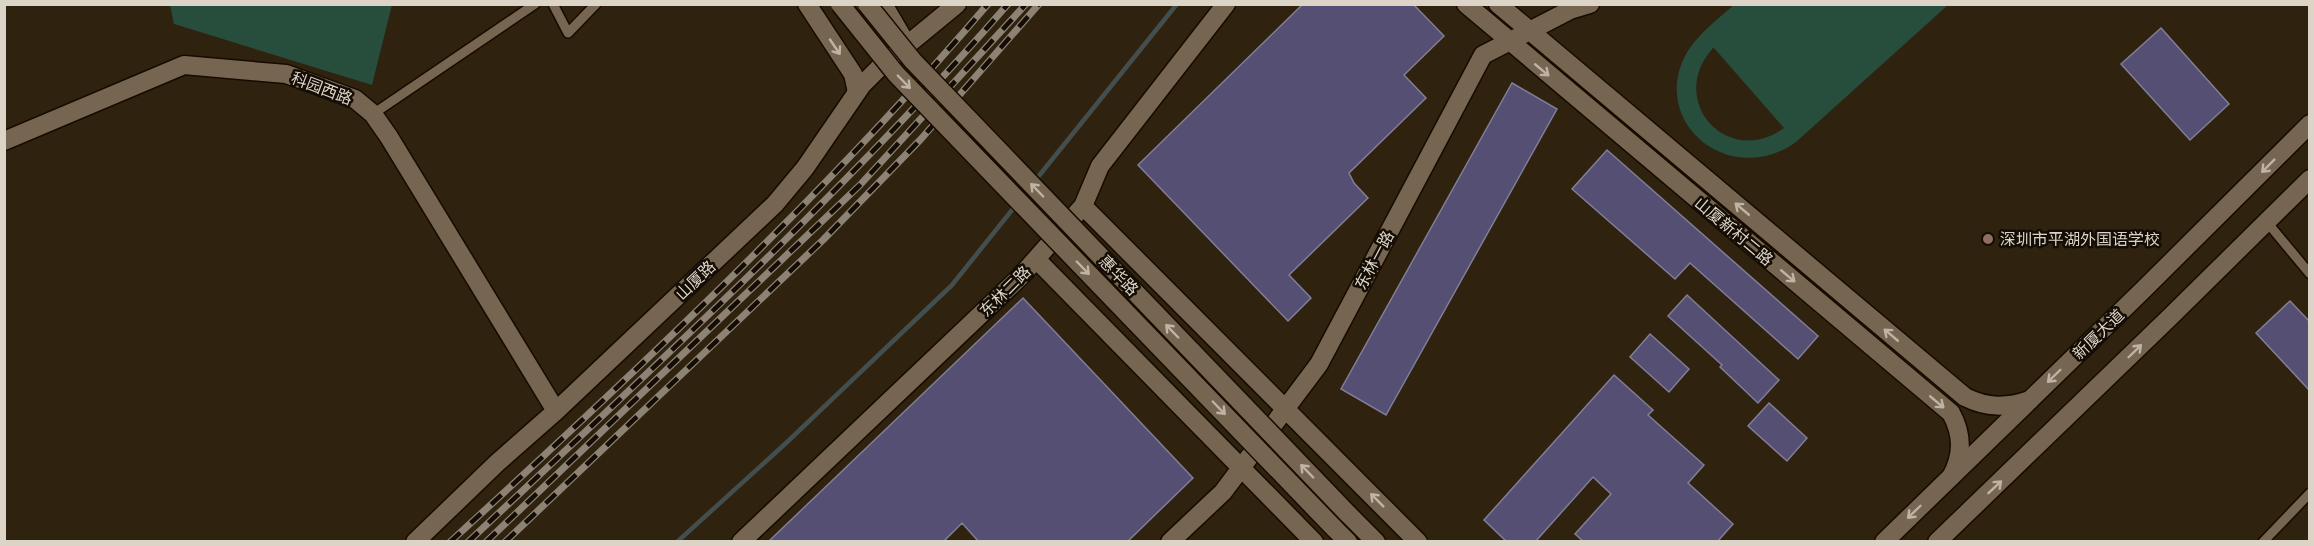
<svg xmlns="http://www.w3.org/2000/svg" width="2314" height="546" font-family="'Fira Sans','Noto Sans SC',sans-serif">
<rect width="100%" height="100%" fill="#2f220e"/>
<!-- green -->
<path fill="#274d3d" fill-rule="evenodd" d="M1735,4H1948V5L1796,142C1732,188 1652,126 1684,58C1695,36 1717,20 1735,4ZM1713,48H1714L1784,128C1727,169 1666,100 1713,48Z
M170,5V4L392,5L372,85L174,24Z"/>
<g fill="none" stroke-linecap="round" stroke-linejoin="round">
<!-- stream -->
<path stroke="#424f4e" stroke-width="4.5" d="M1034,182L1177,4
M677,542L785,444L952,285L1016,205"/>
</g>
<!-- building -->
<path fill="#544f73" stroke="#817e97" stroke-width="1.5" d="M1303,4H1413L1444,36L1404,75L1426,98L1349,173L1354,183L1368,198L1289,275L1311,298L1288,321L1138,165Z
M2161,28L2229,104L2190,140L2121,64Z
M1512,83L1557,109L1386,415L1341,389Z
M1607,150L1818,336L1798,359L1690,263L1675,279L1572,189Z
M1687,295L1779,380L1758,403L1720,367L1722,365L1668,316Z
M1023,298L1193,478L1127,542H979L962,523L943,542H768Z
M2290,301L2310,322V391L2256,333Z
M1650,334L1689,369L1669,392L1630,357Z
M1614,375L1653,410L1648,415L1704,465L1688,483L1733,524L1717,542H1584L1575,534L1611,494L1593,477L1535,542H1507L1484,520Z
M1769,403L1807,438L1787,461L1748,426Z"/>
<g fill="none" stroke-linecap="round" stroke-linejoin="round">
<!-- lane casing -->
<g stroke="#170b00" stroke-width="12">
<path id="lane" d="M553,4L568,33L596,4
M373,114L535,4
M2266,221L2310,274
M2263,542L2310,493"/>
</g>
<!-- street casing -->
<g stroke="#170b00" stroke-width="21">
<path id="street" d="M1466,4L1951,413C1963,435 1963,455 1951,477
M1498,4L1965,397C1987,408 2007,408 2030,400
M4,141L184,65L286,74L355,99L373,114L389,137L556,411
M1083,206L1418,542
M1036,259L1314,542
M415,542L497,463L556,411L775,204L805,168L862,85L878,69L957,4
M741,542L1020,277L1083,206L1100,166L1226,4
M1170,542L1223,492L1319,364L1483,55L1570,10L1590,4"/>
</g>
<!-- secondary casing -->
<g stroke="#170b00" stroke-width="21">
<path id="secondary" d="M807,4L853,74L857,92
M883,4L907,45
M1348,514L1376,542
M1334,528L1348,542
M1884,542L2142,291L2310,124
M1937,542L2169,318L2310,179"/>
</g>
<!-- lane -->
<use href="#lane" stroke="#766651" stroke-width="9"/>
<!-- street -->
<use href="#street" stroke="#766651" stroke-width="18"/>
<!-- secondary -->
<use href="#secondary" stroke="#766651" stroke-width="18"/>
<!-- rail casing -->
<g stroke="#8d8273" stroke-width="7">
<path id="rail" d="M450,542C636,372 824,196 988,4
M468,542C653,368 841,196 1008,4
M486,542L860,185L1026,4
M505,542L823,240L921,139L1039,4"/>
</g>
<!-- rail -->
<use href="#rail" stroke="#130d05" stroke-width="4.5" stroke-dasharray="14" stroke-linecap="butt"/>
<!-- secondary-bridge casing -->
<g stroke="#170b00" stroke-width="21" stroke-linecap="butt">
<path id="secondary-bridge" d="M840,4L896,74L1334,528
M867,4L913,61L1348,514"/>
</g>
<!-- secondary-bridge -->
<use href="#secondary-bridge" stroke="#766651" stroke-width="18"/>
</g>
<!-- one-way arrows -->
<defs><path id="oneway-shaft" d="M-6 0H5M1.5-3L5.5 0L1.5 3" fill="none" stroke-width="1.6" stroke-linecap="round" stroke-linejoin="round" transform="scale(1.5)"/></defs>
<g stroke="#beb3a4">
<use href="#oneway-shaft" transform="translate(835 47) rotate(56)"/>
<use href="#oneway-shaft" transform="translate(1542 70) rotate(40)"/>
<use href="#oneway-shaft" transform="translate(904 82) rotate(46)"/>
<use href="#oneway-shaft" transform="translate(2268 166) rotate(135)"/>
<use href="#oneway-shaft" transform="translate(1037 190) rotate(-134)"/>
<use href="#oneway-shaft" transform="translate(1742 209) rotate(-140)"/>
<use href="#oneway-shaft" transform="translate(1083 268) rotate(46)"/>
<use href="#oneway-shaft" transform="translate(1788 276) rotate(40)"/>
<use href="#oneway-shaft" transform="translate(1172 331) rotate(-134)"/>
<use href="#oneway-shaft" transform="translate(1891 335) rotate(-140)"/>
<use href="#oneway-shaft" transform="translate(2135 351) rotate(-44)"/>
<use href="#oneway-shaft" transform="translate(2054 376) rotate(136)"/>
<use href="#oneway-shaft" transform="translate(1937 402) rotate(40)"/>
<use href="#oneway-shaft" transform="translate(1219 408) rotate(46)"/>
<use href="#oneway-shaft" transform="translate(1307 471) rotate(-134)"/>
<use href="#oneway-shaft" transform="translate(1995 487) rotate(-43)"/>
<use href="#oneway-shaft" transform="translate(1377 500) rotate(-135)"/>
<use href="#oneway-shaft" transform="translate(1914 512) rotate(136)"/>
</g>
<!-- markers -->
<circle fill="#8d6e63" stroke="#130d05" stroke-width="2" cx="1988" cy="239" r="6"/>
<g text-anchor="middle" stroke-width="5" stroke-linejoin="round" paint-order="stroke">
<!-- street labels -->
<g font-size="16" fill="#ddd4c8" stroke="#130d05">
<text transform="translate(322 88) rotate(21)" y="6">科园西路</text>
<text transform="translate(1734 231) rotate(40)" y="6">山厦新村二路</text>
<text transform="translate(1374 260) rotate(-62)" y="6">东林一路</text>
<text transform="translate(1119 275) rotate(46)" y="6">惠华路</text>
<text transform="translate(695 280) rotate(-44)" y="6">山厦路</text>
<text transform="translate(1005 291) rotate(-45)" y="6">东林二路</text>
<text transform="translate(2098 334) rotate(-44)" y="6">新厦大道</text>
</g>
<!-- poi labels -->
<g font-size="16" fill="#ddd4c8" stroke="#130d05" text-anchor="start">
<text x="2000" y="245">深圳市平湖外国语学校</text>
</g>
</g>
<!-- border -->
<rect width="2314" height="546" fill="none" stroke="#ddd4c8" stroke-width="12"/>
</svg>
